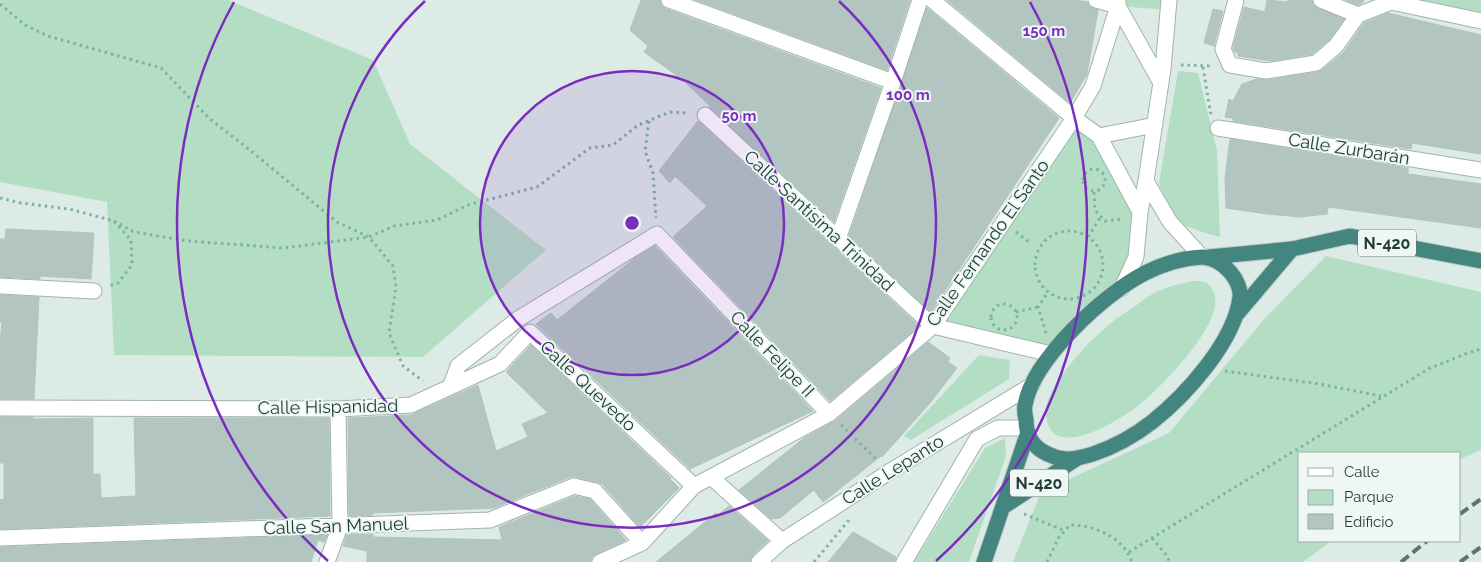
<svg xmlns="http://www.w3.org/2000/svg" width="1481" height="562" font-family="Raleway,sans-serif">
<rect width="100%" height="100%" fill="#ddebe6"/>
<!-- green -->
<path fill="#b4dec4" d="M0,0H228L373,60L410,144L546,250L423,357L114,355L107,202L0,182Z
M1118,0H1169L1168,10L1118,6Z
M1392,0H1481V21Z
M1178,71L1198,73L1217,150L1220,237L1208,234L1183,225L1165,201L1159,183Z
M1074,118L1099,136L1140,212L1122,288L1051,354L933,326Z
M1326,256L1481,292V450L1460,459V453H1300V541H1331L1303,562H1013L1041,492L1169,433L1266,317Z
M1193,281C1205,281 1211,282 1215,296C1222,325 1161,388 1139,405C1123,418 1063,456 1049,427C1047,422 1045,414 1046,408C1051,380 1090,340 1112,322C1119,316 1127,312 1134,307C1140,303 1146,297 1153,294C1165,287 1179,284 1193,281Z
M979,355L1010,360L1009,379L911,440L904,436Z
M1005,438L1006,456L969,562H914L985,448Z"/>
<!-- building -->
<path fill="#b3c5c0" stroke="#b0c4be" d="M641,0H660L662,6L666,9L881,88L834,222L709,107L710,106L683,80L644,52L648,46L630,30Z
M696,0H910L887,70Z
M947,0H1075L1087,2L1090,7L1098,10L1087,74L1070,103Z
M1267,0L1287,2L1288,0H1312L1313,5L1317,8L1344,19L1329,40L1312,54L1271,61L1238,56V53L1235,52L1233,48L1244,7L1265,12Z
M1346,0H1364L1362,3L1358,5Z
M927,8L1059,118L931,312L849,236Z
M1213,9L1223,11L1214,46L1204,43Z
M1388,13L1481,35V154L1412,143L1411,149L1233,121V118L1225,117L1229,99L1233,101L1242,84L1257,79L1267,80L1317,72L1322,70L1344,52L1364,23Z
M698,121L919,326L830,401L673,237L707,206L675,176L670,183L659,171Z
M1230,139L1408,168V174L1481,184V228L1328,207L1327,214L1300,217L1267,214L1226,208L1225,178Z
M6,229L94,233L91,279L40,276V279L0,277V239H5Z
M655,246L813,411L690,469L536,324L551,313L557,320L635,258Z
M0,295L39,297L34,399H0V344L2,322H0Z
M928,342L950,358L948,362L957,368L930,403L882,457L881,456L823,502L814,490L780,518L771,519L739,490L804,438L835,421Z
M531,345L671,478L670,479L679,488L640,527L602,484L597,482L576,477H570L494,508L373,513V515L349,516L348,418L411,415L478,385L496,451L528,437L522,424L548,413L506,372Z
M0,417H33V419L93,418V474H100L101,498L136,496L134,418H329L330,516L0,529V500L4,499V463H0Z
M575,496L590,499L626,540L596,554L592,557L591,562H367V551L343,546L347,535L373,534V537L502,540L499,527Z
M729,506L768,541L753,555L750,562H656L716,513L718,515Z
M853,532L896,557L895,562H828Z
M327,535L324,542L318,540L311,562H0V547Z"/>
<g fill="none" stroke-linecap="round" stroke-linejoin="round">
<!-- pedestrian casing -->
<g stroke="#a0b3ae" stroke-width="17">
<path id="pedestrian" d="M1236,0L1223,49L1230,65L1266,71L1316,63L1336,46L1358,15L1391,2
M1321,0L1358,15
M711,477L782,541"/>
</g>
<!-- minor casing -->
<g stroke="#a0b3ae" stroke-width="17">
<path id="minor" d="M669,0L893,82
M932,0L1074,118L1099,136L1140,212
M1096,0L1118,6
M1392,0L1391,2L1481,21
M1118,6L1161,83
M705,115L933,326L1051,354
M1218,128L1481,170
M1099,136L1155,125
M1146,181L1170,222L1202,257
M838,239L893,82L920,0
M0,286L94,291
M1122,288L1136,257L1140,212L1146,181L1163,69L1169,0
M451,385L458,366L518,319L657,234L829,414
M0,408L338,409L411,405L500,364L530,332L694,486
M0,538L490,520L574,486L595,491L642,543
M327,562L340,526L338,409
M600,562L642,543L694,486L829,414L933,326L1074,118L1093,86L1118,6V0
M759,562L782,541L889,472L1032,385
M904,562L977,439L998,428H1026"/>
</g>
<!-- trunk casing -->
<g stroke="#c0c8c7" stroke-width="17">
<path id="trunk" d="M1202,257C1215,258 1223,264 1231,273C1236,279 1241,289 1240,297C1235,341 1186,395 1152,422C1134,436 1114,447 1093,454C1074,460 1060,462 1042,451C1031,444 1026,433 1026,420C1025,415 1024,409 1025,405C1033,359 1105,293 1145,273C1163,264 1182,258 1202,257Z
M1209,257L1292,249L1350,236L1481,261
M1237,314L1292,249
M1003,507L1076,459
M984,562L1028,432"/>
</g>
<!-- path -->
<path stroke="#7bb1a6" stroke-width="3" stroke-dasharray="2.5 4" stroke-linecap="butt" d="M0,4L25,25L48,36L161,68L210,119L251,151L337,222L369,237L393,266L396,287L389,333L403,366L423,381
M1181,65L1212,66
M1203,67L1210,110L1211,114
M649,121L645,151L653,173L656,218
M1083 180a11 11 0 1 1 22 0a11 11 0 1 1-22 0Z
M1094,192L1095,210L1105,221L1123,219
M0,198L21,203L69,209L114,221L131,240L132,265L118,283L109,286
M114,221L134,232L188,241L283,248L369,237L394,226L437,220L468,205L537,187L590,148L613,145L638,125L670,112L688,113
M1035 265a34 34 0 1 1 68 0a34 34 0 1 1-68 0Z
M1016,232L1029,242
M1088,237L1101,216
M991 317a13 13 0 1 1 26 0a13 13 0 1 1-26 0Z
M1016,312L1038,307
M1046,333L1038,307L1048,292
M1225,371L1319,384L1381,396
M841,425L876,459
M1024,514L1065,531
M1152,538L1168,557L1169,562
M1129,552L1430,368L1468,353L1481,349
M814,562L849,520
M1047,562L1059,537L1070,525C1095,525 1124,538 1132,562"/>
<!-- pedestrian -->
<use href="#pedestrian" stroke="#fff" stroke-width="15"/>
<!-- minor -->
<use href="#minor" stroke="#fff" stroke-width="15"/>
<!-- trunk -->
<use href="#trunk" stroke="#43867f" stroke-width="15"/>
<!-- rail -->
<path stroke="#587772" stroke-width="4" stroke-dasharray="10 5" stroke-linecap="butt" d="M1460,514L1481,499
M1401,562L1427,541
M1460,562L1481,547"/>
</g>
<!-- distance rings -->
<circle cx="632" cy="223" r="152" fill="#7b2cbf" fill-opacity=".12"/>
<g fill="none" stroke="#7b2cbf" stroke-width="2.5">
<circle cx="632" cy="223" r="152"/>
<path d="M839 1A304 304 0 1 1 425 1"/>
<path d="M328 561A455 455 0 0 1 234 2M1030 2A455 455 0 0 1 936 561"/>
</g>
<g text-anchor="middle" stroke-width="4" stroke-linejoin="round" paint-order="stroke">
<!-- shield labels -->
<g fill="#eef7f4" stroke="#5c7370" stroke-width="1">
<rect x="1358" y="229.5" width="58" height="27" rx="4"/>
<rect x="1010" y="469.5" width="58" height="27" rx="4"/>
</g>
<g font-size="16" font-weight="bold" fill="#1e3b37">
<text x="1387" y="249">N-420</text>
<text x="1039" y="489">N-420</text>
</g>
<!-- street labels -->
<g font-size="18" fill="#1e3b37" stroke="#eef7f4">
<text transform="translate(1349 149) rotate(9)" y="6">Calle Zurbarán</text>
<text transform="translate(819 221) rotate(43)" y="6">Calle Santísima Trinidad</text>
<text transform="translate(988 243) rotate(-55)" y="6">Calle Fernando El Santo</text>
<text transform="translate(772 354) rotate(46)" y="6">Calle Felipe II</text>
<text transform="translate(588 386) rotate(43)" y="6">Calle Quevedo</text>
<text transform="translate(328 407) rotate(-1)" y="6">Calle Hispanidad</text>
<text transform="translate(893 470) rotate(-32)" y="6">Calle Lepanto</text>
<text transform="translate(336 526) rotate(-2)" y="6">Calle San Manuel</text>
</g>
</g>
<circle cx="632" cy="223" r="8" fill="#7b2cbf" stroke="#eef7f4" stroke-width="2.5"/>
<g font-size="15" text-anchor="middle" font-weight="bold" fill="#7b2cbf" stroke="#eef7f4" stroke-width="4" stroke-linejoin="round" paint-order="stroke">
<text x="1044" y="36">150 m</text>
<text x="908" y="100">100 m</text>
<text x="739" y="121">50 m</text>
</g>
<!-- legend -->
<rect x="1298" y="452" width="162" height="90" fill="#eef7f4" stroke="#9baca8"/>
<rect x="1308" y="468" width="25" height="8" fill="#ffffff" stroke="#9baca8"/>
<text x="1344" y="477" font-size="15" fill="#1e3b37">Calle</text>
<rect x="1308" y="490" width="25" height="15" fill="#b4dec4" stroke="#9baca8"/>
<text x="1344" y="502" font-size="15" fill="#1e3b37">Parque</text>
<rect x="1308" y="514" width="25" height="15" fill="#b3c5c0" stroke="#9baca8"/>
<text x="1344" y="527" font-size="15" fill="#1e3b37">Edificio</text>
</svg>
